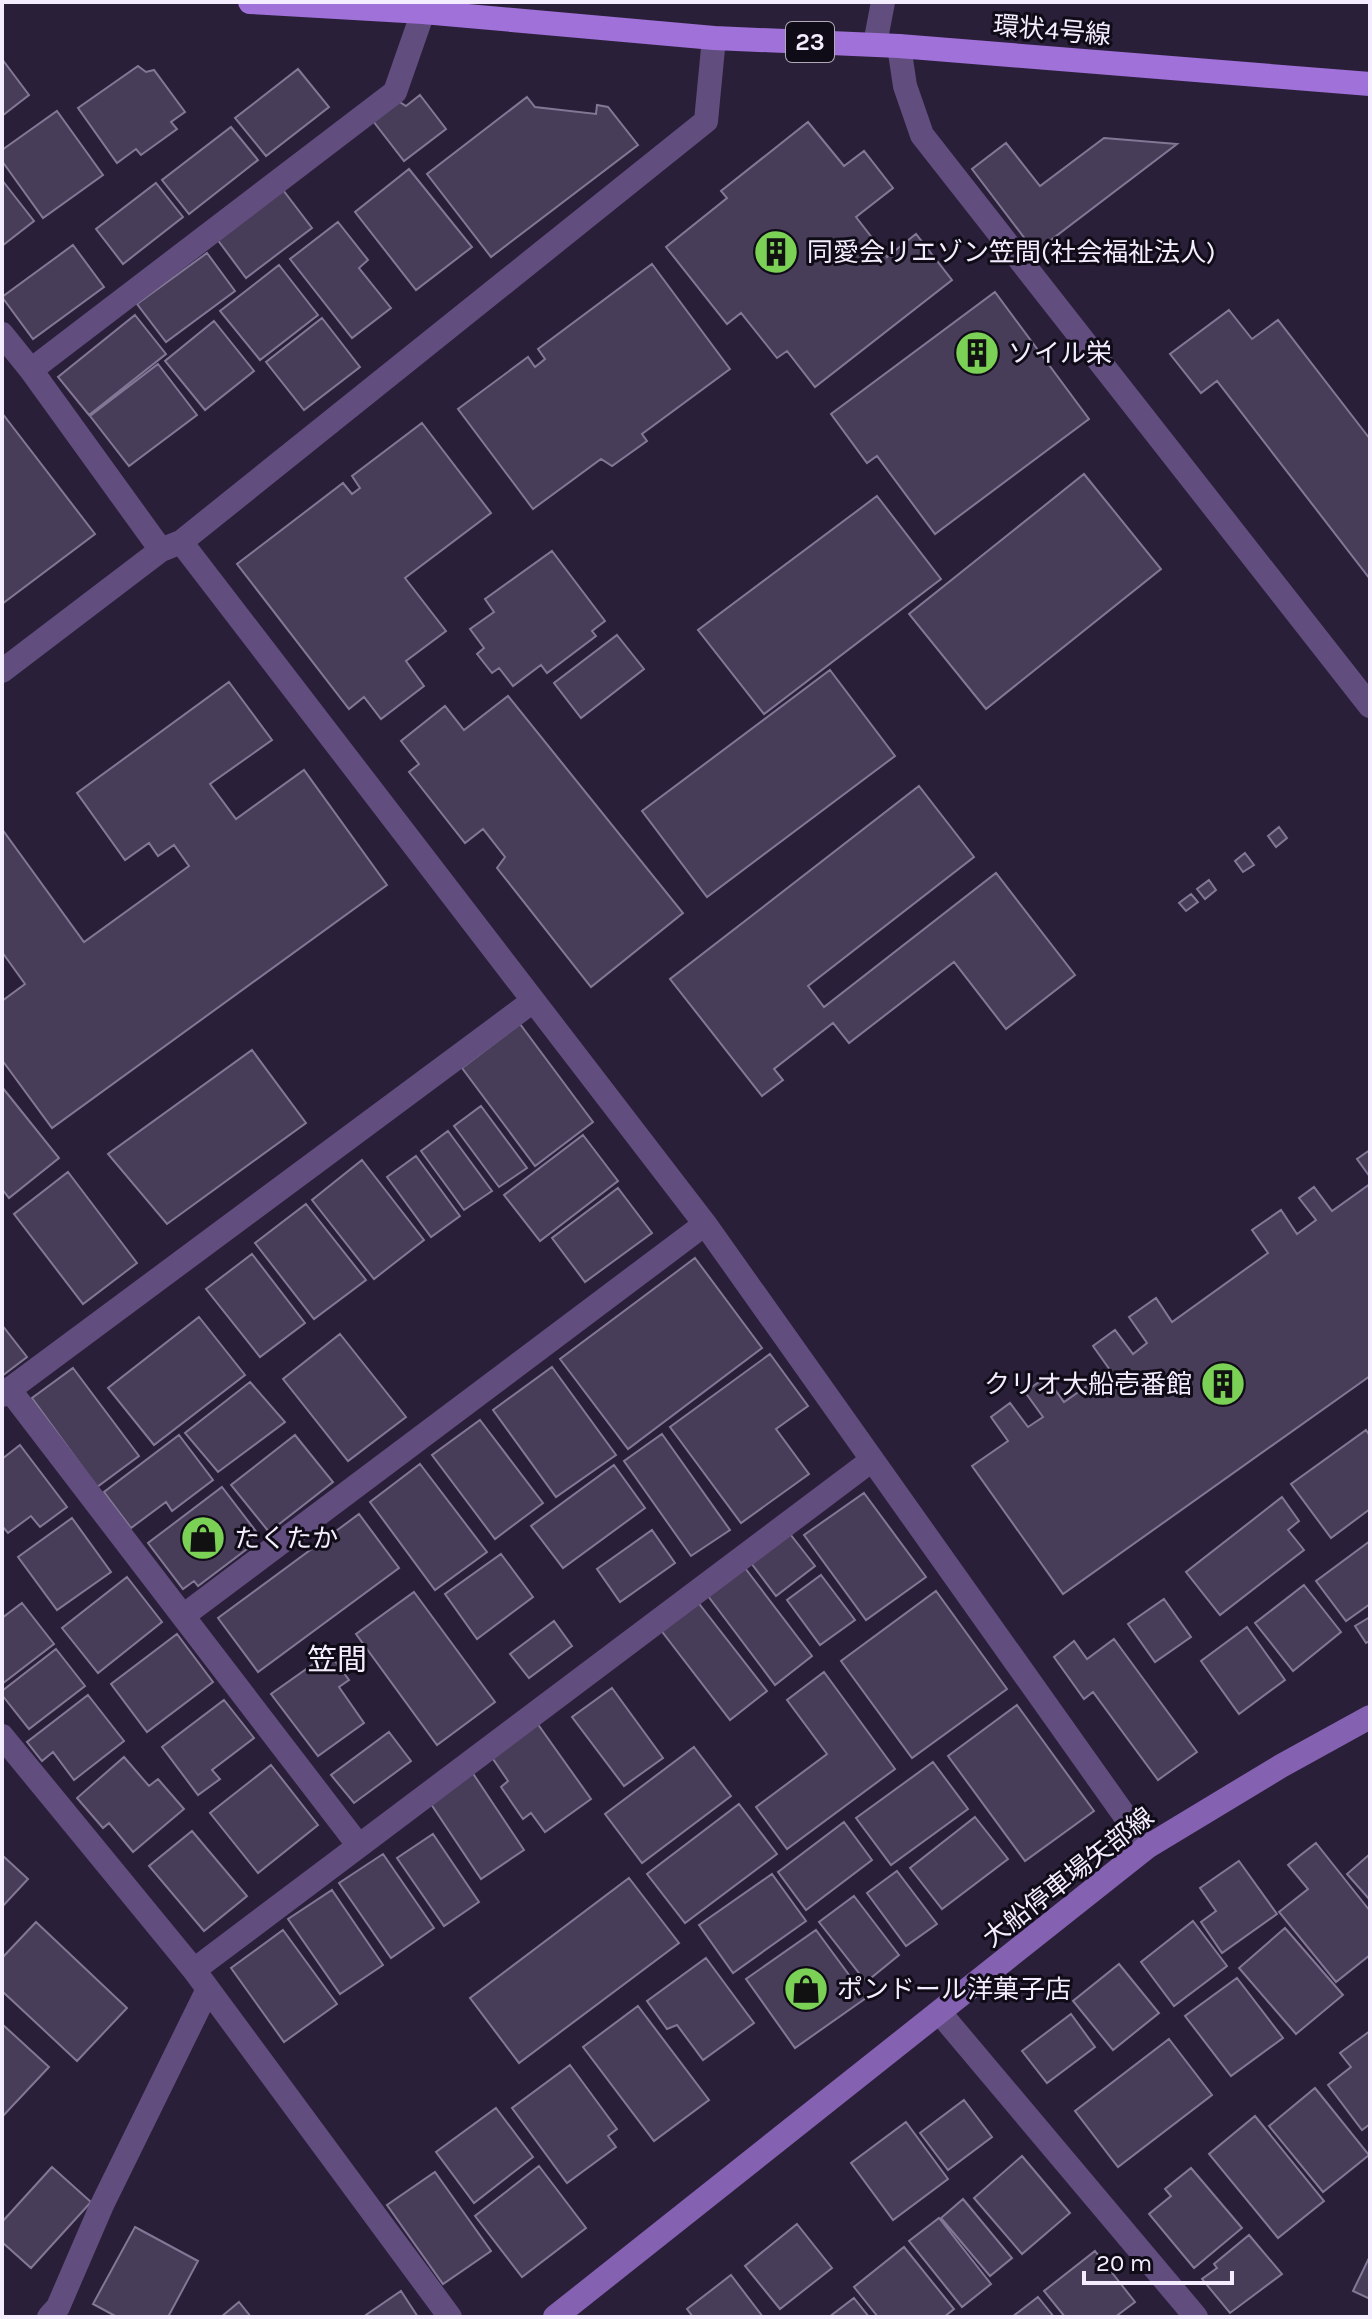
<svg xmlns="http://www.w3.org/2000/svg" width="1372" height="2319" font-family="Karla,'Noto Sans JP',sans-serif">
<rect width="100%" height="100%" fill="#2a1f39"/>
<!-- building -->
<path fill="#483d59" stroke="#837796" stroke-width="2" d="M2,59L29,95L2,116Z
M138,66L146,72L154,70L185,112L171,122L177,129L141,155L136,149L117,163L78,108Z
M298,69L329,107L266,156L235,118Z
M420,95L446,129L404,161L373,121L398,101L406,106Z
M527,97L535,107L596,114L597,105L608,107L638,145L491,257L427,174Z
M57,111L103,175L43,218L2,161V150Z
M808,122L844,166L864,151L893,188L856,217L887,257L916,234L952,280L815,387L787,351L777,358L741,313L727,324L666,247L727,198L721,191Z
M231,127L258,160L189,214L162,180Z
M1104,138L1177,144L1035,252L972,169L1006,143L1040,186Z
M409,169L472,247L416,290L355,212Z
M2,180L34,221L2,246Z
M156,183L183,217L123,264L96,229Z
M280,186L312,228L246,278L214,235Z
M338,222L368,260L359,268L391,308L352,338L290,259Z
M73,245L104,287L33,339L2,297Z
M207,253L235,291L166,342L137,304Z
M652,264L730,369L642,434L647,441L612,466L601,459L533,509L458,409L528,357L535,367L545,359L538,349Z
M279,265L318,315L260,360L220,311Z
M995,292L1089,419L935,534L877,456L867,463L831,414Z
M1229,310L1252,339L1278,320L1370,439V579L1217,381L1201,393L1170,354Z
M135,315L166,354L89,415L58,377Z
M322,318L360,367L304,410L266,362Z
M214,321L254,371L205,410L165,361Z
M158,364L197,415L129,466L90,416Z
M2,413L95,534L2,604Z
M422,423L491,513L405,578L446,631L406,661L424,686L381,719L364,697L349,709L237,564L343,483L352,494L360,488L352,476Z
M1084,474L1161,569L986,709L909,614Z
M877,496L941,579L764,714L698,630Z
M552,551L605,621L592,631L596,636L547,673L541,665L513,686L499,668L492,673L477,654L484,648L470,629L494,612L485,599Z
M617,635L644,669L581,718L554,683Z
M830,670L895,756L707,897L642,811Z
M229,682L272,740L210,784L236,819L304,770L387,885L52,1128L2,1060V1001L25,984L2,952V829L84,942L189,866L174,845L158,856L149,843L125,860L77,793Z
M508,696L683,913L591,987L497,868L505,857L483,829L465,843L409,772L419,764L401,741L445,706L464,730Z
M919,786L974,857L808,986L824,1007L996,873L1075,975L1006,1029L954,962L849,1043L833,1023L774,1069L783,1080L762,1096L670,979Z
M1279,827L1287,838L1276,847L1268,836Z
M1245,853L1254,865L1243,872L1235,861Z
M1209,880L1216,890L1205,899L1197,889Z
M1191,894L1198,902L1186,911L1179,903Z
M520,1024L593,1122L535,1166L462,1068Z
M252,1050L306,1123L167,1224L108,1154Z
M2,1087L59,1158L9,1198L2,1189Z
M481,1106L527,1168L499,1187L454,1126Z
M448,1131L492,1191L464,1210L421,1151Z
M583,1135L618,1181L540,1241L504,1195Z
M1370,1150V1177L1357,1159Z
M416,1156L460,1216L431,1237L387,1177Z
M362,1160L424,1240L374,1279L312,1200Z
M68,1172L137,1263L83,1304L14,1214Z
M1370,1184V1376L1063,1594L972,1466L1008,1441L991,1417L1010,1403L1028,1427L1043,1417L1025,1392L1046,1377L1064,1402L1110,1370L1093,1346L1115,1330L1133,1354L1147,1343L1129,1317L1156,1298L1172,1322L1268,1253L1252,1230L1281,1210L1297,1234L1316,1220L1299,1198L1314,1187L1332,1211Z
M618,1188L652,1233L585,1282L552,1238Z
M306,1204L366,1280L314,1319L255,1243Z
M252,1254L305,1323L260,1357L206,1289Z
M695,1258L762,1348L628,1449L560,1359Z
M199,1317L245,1375L154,1445L108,1388Z
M2,1325L27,1357L2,1376Z
M340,1334L406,1417L348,1461L283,1379Z
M770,1354L808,1406L776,1429L809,1474L741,1523L670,1427Z
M552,1367L616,1455L556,1497L493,1410Z
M73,1368L139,1456L97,1487L32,1398Z
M250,1382L285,1422L218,1472L185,1433Z
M480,1420L543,1503L495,1539L432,1455Z
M1366,1430L1370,1436V1509L1331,1538L1291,1484Z
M662,1434L730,1530L691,1556L624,1461Z
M179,1435L213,1480L172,1511L166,1502L131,1528L104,1492Z
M295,1435L333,1482L269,1532L231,1485Z
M20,1445L67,1507L40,1527L31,1516L8,1533L2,1526V1459Z
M420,1464L487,1552L435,1590L370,1502Z
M614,1465L645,1508L563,1568L531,1526Z
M222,1487L258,1534L244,1544L247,1549L198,1586L194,1581L183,1589L148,1543Z
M864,1493L926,1577L866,1620L804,1535Z
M1282,1497L1299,1521L1288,1530L1304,1550L1220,1615L1186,1572Z
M359,1514L399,1568L258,1672L218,1618Z
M72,1518L111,1572L57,1610L18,1557Z
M652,1530L675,1563L620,1602L597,1569Z
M787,1530L815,1566L776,1596L748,1559Z
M1370,1541V1604L1346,1621L1316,1581Z
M501,1554L533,1597L477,1639L445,1594Z
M745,1568L812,1656L775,1685L708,1596Z
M821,1575L855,1620L820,1645L787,1600Z
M127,1577L162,1622L98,1673L62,1628Z
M1304,1585L1341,1632L1293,1671L1255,1623Z
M936,1591L1007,1689L912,1758L841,1661Z
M414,1592L495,1702L437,1745L356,1634Z
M1164,1599L1191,1637L1155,1662L1128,1624Z
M697,1601L767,1691L730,1720L660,1629Z
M22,1603L54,1644L2,1684V1618Z
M1370,1617V1641L1366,1643L1355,1626Z
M554,1621L572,1646L529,1678L510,1654Z
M1247,1627L1285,1680L1239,1714L1201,1661Z
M177,1634L213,1682L147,1732L111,1684Z
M1114,1639L1197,1752L1158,1780L1093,1692L1084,1699L1054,1657L1074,1641L1087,1659Z
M56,1649L85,1686L29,1729L2,1695V1691Z
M329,1653L349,1680L339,1687L364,1723L318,1756L271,1694Z
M824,1672L895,1769L787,1849L756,1807L827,1754L787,1700Z
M612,1688L663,1758L624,1786L572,1717Z
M88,1695L124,1741L74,1780L53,1752L42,1761L27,1742Z
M224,1700L254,1738L212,1770L220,1779L198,1795L162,1747Z
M1017,1705L1094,1811L1025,1861L948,1756Z
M537,1723L591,1799L545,1832L531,1813L523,1819L501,1787L508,1781L491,1756Z
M389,1732L411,1761L354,1803L331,1775Z
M694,1747L731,1796L642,1863L605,1814Z
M124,1757L149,1786L158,1779L184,1809L133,1852L109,1823L103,1828L77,1798Z
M933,1762L968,1809L891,1865L856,1818Z
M271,1765L318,1825L258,1873L210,1813Z
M470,1769L524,1850L481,1879L427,1798Z
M739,1804L777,1854L685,1923L647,1874Z
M975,1817L1008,1859L942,1909L910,1868Z
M844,1822L872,1860L806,1910L778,1872Z
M192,1831L247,1896L204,1931L149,1866Z
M433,1834L479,1902L444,1926L397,1858Z
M1316,1843L1370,1911V1955L1336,1982L1279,1912L1308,1889L1288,1865Z
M383,1854L434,1928L391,1958L339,1883Z
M1370,1854V1900L1347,1874Z
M2,1855L28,1879L2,1907Z
M1239,1861L1277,1914L1222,1953L1201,1922L1216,1911L1200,1888Z
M897,1871L937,1924L906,1946L867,1893Z
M772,1874L806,1921L733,1973L699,1925Z
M629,1878L679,1943L519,2063L470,1998Z
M332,1890L383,1965L340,1994L288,1919Z
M854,1896L899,1955L866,1982L819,1922Z
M1193,1921L1227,1966L1174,2006L1141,1962Z
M36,1922L127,2008L77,2061L2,1991V1958Z
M1285,1928L1343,1995L1296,2034L1239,1968Z
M283,1930L337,2004L284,2042L231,1968Z
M816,1930L866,1998L795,2048L746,1979Z
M706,1958L754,2023L703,2060L677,2025L667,2029L647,2001Z
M1119,1964L1159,2013L1113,2050L1073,2001Z
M1237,1978L1283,2038L1231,2076L1185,2016Z
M638,2006L709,2100L654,2141L583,2047Z
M1071,2014L1095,2047L1047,2083L1022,2051Z
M2,2024L49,2067L2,2117Z
M1370,2031V2124L1362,2130L1328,2085L1351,2067L1340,2053Z
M1169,2039L1212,2095L1118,2167L1075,2111Z
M570,2065L617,2129L608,2136L616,2147L567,2183L512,2108Z
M1315,2088L1369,2155L1323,2192L1269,2126Z
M964,2100L992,2137L948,2170L920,2133Z
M496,2108L533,2157L474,2203L436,2152Z
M1255,2116L1324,2201L1278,2238L1209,2154Z
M906,2122L948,2179L893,2220L851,2163Z
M1022,2156L1070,2213L1022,2254L974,2198Z
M539,2166L586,2228L522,2277L475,2216Z
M52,2167L91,2202L31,2268L2,2242V2222Z
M1191,2168L1242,2228L1194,2268L1149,2214L1171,2196L1165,2189Z
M435,2172L491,2251L443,2284L387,2205Z
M963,2199L1012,2258L990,2276L941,2218Z
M939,2218L991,2284L962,2307L909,2241Z
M797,2224L832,2268L780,2309L745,2266Z
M135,2227L198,2261L168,2317H117L93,2304Z
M1249,2235L1282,2274L1230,2313L1202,2279L1217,2268L1214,2264Z
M904,2247L954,2309L944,2317H878L854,2287Z
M1095,2251L1135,2302L1115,2317H1065L1044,2291Z
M1370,2256V2299L1353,2291Z
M731,2275L763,2317H693L687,2309Z
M401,2291L418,2317H363Z
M1038,2297L1054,2317H1012Z
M854,2298L869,2317H829Z
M239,2302L251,2317H221Z"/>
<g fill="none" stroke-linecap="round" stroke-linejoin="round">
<!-- minor -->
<path stroke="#624d7f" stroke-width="24" d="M875,44L883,2
M899,46L905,86L922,135L1370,706
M2,334L31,370L161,550
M31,370L395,92L423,12
M181,542L705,1224L1147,1847
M2,671L161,550L181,542L706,121L714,38
M9,1389L359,1846
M2,1395L533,1001
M183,1616L705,1224
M2,1736L194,1970L450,2317
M194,1970L872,1460
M940,2013L1196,2317
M49,2317L58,2307L102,2205L208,1989"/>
<!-- secondary -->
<path stroke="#8561b2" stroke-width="24" d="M555,2317L1147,1847L1281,1766L1370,1717"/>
<!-- primary -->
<path stroke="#a071d9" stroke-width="24" d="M250,2L423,12L714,38L899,46L1370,84"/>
</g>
<!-- icons -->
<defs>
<g id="building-disc" transform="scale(2.3)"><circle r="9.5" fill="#7bd155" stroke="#100c17"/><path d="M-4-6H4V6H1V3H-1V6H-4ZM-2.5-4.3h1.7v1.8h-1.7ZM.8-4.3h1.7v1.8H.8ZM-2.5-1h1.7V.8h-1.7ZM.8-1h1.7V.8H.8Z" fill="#111"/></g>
<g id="shop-disc" transform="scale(2.3)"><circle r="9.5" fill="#7bd155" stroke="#100c17"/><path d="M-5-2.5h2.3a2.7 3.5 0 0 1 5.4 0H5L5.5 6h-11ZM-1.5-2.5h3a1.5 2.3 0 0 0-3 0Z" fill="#111"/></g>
</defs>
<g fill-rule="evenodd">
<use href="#building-disc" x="776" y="252"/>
<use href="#building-disc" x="977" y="353"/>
<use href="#building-disc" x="1223" y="1384"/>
<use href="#shop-disc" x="203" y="1538"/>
<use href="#shop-disc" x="806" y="1989"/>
</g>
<g text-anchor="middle" stroke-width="6" stroke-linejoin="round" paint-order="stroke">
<!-- shield labels -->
<rect fill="#100c17" stroke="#b0aab9" stroke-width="2" x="786" y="22" width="48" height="40" rx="6"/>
<g font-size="24" font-weight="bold" fill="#f4edff">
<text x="810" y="50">23</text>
</g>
<!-- street labels -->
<g font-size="26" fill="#f4edff" stroke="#100c17">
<text transform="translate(1052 30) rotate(5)" y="9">環状4号線</text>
<text transform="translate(1068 1877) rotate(-38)" y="9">大船停車場矢部線</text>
</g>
<!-- poi labels -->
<g font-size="26" fill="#f4edff" stroke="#100c17" text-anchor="start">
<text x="807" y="261">同愛会リエゾン笠間(社会福祉法人)</text>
<text x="1008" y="362">ソイル栄</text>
<text x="1192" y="1393" text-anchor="end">クリオ大船壱番館</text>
<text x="234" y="1547">たくたか</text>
<text x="837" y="1998">ポンドール洋菓子店</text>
</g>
<!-- quarter labels -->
<g font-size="30" fill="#f4edff" stroke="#100c17">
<text x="337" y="1670">笠間</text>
</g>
</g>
<!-- border -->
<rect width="1372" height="2319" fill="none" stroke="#f4edff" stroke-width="8"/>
<!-- scale -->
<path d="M1084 2271v12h148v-12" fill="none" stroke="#f4edff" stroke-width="4"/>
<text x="1096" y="2271" font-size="24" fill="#f4edff" stroke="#100c17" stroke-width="6" paint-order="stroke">20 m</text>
</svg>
